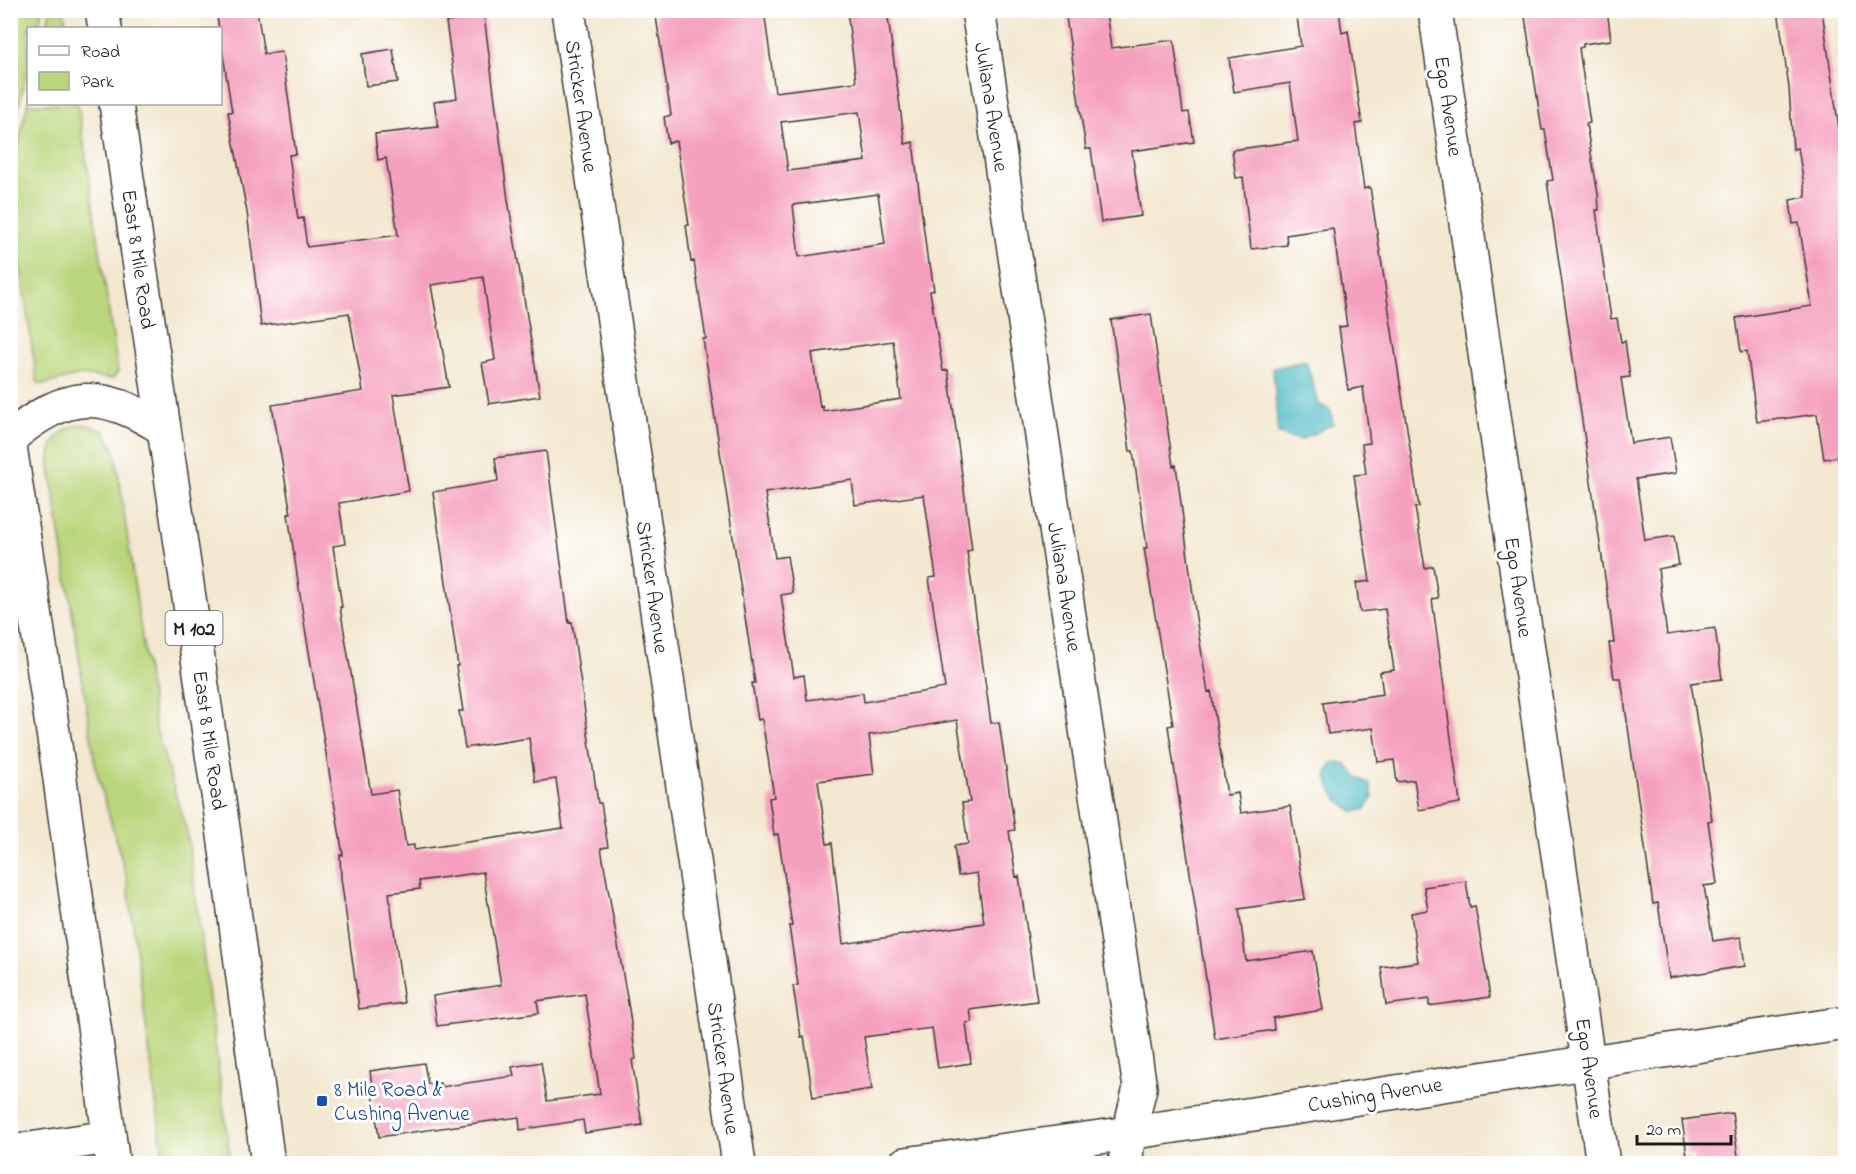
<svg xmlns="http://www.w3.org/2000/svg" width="1856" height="1174" font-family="'Indie Flower',sans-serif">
<rect width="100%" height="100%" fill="#fff"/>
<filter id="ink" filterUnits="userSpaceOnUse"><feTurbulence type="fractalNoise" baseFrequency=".0167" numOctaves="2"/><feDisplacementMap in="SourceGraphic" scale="12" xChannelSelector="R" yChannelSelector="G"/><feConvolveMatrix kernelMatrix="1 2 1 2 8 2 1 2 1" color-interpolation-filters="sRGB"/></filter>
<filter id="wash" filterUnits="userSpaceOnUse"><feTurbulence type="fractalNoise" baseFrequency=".008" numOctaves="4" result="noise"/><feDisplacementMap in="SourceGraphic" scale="24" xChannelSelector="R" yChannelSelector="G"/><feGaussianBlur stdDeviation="1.35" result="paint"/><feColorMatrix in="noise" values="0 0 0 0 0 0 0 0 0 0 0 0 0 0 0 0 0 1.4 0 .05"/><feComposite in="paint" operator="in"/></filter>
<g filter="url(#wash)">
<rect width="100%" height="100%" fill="#f3e7cf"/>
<!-- green -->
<path fill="#bad67c" stroke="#6b794c" stroke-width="1.5" d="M11,10L42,11L38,28H28V66L11,141Z
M50,11H64L67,28H46Z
M28,101V104H78L118,372L112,379L81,375L45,384H40L37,381L11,200V152L17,151Z
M84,424L104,431L115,451L155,726L187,832L231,1163H164L127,879L96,769L50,467C48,443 59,427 84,424Z"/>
<!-- water -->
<path fill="#4ab9c3" stroke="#336a70" stroke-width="1.5" d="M1306,361L1319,404L1331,411L1333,424L1301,440L1278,434L1273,368Z
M1339,762L1346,764L1357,777L1370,784L1373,797L1366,809L1354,812C1339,803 1329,792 1327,774L1332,763Z"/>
<g id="blocks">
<!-- building -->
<path fill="#f5a0be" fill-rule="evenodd" d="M216,10H257L264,54L282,52L296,154L289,155L298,219L303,218L307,247L398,235L386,158L378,160L375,134L438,127L434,102L457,98L446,22L484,16L508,200L540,396L489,404L482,363L495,360L483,277L431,285L449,387L393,395L409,491L339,503L345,544L333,546L342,607H340L371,794L397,790L406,846L414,845V850L563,828L556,779L535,782L529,738L465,748L459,711H463L456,666H458L433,492L498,481L495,458L546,451L569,623L572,622L598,803H601L608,847L601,848L629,1009L636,1059L632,1060L642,1125L585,1133L583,1120L520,1130L519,1117L379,1137L370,1071L424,1063L428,1084L440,1083L441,1087L514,1076L512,1067L541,1062L547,1101L600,1094L585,994L537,1001L539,1013L437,1026L433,996L501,985L483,872L419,881L420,889L389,893L404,1003L359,1009L341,878L340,855H343L305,628L288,514H291L272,405L363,391L349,313L261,326L247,212L228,112H232Z
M655,10H764L775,92L856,82L847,10H887L905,144L913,142L928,264H930L934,290L930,291L943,371L948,370L972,550L967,551L981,652L991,723L999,722L1015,830L1009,831L1016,877L1019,876L1037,1001L970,1010L972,1022L966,1023L971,1063L938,1068L932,1028L864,1037L872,1089L813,1098L804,1036L801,1037L793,986L798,985L789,926H792L778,834L774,835L769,798L774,797L762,719L758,720L752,683H755L703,339H706L694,261L691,262L686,225H689L676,141L668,143L664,117L671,115ZM859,112L866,161L788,171L781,122ZM878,194L885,244L799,257L793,205ZM893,341L901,399L823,411V406L820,407L812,353ZM852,480L855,505L924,495L936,577L929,578L945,688L864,702L863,693L807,700L804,675L794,677L781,595L793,593L787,556L775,558L765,493ZM957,720L970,802L962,803L968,844L954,846L958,876L977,873L984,923L843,944L832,843L827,844L818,781L874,774L869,735Z
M1296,10H1339L1342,33L1348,31L1362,123L1355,124L1364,189L1370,187L1419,507H1415L1425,568L1433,566L1438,598L1432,599L1460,803L1419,810L1414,780L1397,782L1394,760L1378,762L1373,728L1328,734L1323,703L1383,694L1380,672L1394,670L1385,609L1360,612L1356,583L1370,581L1354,475L1366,474L1362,444L1370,443L1363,387L1348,390L1339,327L1347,326L1333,228L1286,235L1287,245L1251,249L1243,177L1236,178L1232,150L1298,141L1290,83L1234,92L1229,58L1301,46Z
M1524,10H1607L1611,40L1583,44V47L1579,48L1590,123L1586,124L1598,194L1599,210H1596L1611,319L1617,318L1621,342L1625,341L1630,377L1621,378L1631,443L1670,437L1676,473L1636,479L1645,540L1674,536L1679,565L1658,569L1667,635L1715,628L1722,679L1691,683L1712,820L1708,821L1717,884L1704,886L1713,941L1741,937L1745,966L1669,978L1658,903L1653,904L1621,678H1614L1609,643H1614L1610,612L1547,181L1553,180L1545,130H1542Z
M1778,10H1822L1845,172V456L1824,459L1817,414L1757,422L1747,351L1741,352L1736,318L1812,306L1799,223L1793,224L1790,200L1806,197L1798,148L1793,149L1789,88Z
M1106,12L1111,48L1174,40L1183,113L1189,112L1194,142L1132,151L1141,216L1101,222L1091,149H1086L1066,17Z
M393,49L398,82L366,86L362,54Z
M1151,314L1173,466L1176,465L1196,618L1208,692L1211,691L1227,795L1238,793L1241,813L1290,806L1305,899L1239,909L1246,961L1313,951L1323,1010L1273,1018L1274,1030L1215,1039L1168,726L1173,725L1144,548H1147L1133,451H1130L1111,320Z
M1466,881L1470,907L1475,906L1490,997L1429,1006V999L1386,1005L1381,967L1418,962L1411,913L1428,910L1424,887Z
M1732,1113L1739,1164H1694L1693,1155L1687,1156L1682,1120Z"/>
</g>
</g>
<g filter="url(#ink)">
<use href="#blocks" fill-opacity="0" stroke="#3c3a37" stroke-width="1.5"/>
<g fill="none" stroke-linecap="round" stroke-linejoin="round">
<!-- minor casing -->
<g stroke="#3c3a37" stroke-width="36">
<path id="minor" d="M568,10L739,1164
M978,10L1140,1088L1129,1133L1125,1164
M1435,10L1603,1164
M10,1152L109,1137
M905,1164L1129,1133L1846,1023"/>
</g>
<!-- trunk casing -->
<g stroke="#3c3a37" stroke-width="36">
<path id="trunk" d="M102,10L105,28
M116,104L223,828L268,1164
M10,438C68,389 102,390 164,429
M10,446L59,772L113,1164"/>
</g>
<!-- minor -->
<use href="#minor" stroke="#fff" stroke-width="33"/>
<!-- trunk -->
<use href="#trunk" stroke="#fff" stroke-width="33"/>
</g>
</g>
<!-- markers -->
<rect fill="#1a4fb4" stroke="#fff" stroke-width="2" x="316" y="1095" width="12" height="12" rx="3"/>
<g text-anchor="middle" stroke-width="6" stroke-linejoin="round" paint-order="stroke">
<!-- shield labels -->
<rect fill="#fff" stroke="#606060" stroke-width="1.5" x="165.5" y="611" width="57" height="34" rx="4.5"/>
<g font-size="20" font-weight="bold" fill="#1c1c1c">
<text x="194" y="635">M 102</text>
</g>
<!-- street labels -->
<g font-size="21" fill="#1c1c1c" stroke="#fff">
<text transform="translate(582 106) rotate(82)" y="7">Stricker Avenue</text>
<text transform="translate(1449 106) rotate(82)" y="7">Ego Avenue</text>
<text transform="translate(992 107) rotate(81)" y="7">Juliana Avenue</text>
<text transform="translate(139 259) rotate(82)" y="7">East 8 Mile Road</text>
<text transform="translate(653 587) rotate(82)" y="7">Stricker Avenue</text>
<text transform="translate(1065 587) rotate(81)" y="7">Juliana Avenue</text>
<text transform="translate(1519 587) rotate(82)" y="7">Ego Avenue</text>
<text transform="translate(210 740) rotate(82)" y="7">East 8 Mile Road</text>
<text transform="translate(724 1068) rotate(82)" y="7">Stricker Avenue</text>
<text transform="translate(1590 1068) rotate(82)" y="7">Ego Avenue</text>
<text transform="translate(1375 1094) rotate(-9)" y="7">Cushing Avenue</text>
</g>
<!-- transit labels -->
<g font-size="21" fill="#164399" stroke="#fff" text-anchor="start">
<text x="334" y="1096">8 Mile Road &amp;<tspan x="334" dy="24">Cushing Avenue</tspan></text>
</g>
</g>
<!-- margin -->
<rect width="1856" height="1174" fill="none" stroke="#fff" stroke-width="36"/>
<!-- legend -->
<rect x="27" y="27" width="195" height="78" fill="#ffffff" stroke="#a4a4a4" stroke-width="1.5"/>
<rect x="39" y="46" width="30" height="9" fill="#ffffff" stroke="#a4a4a4" stroke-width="1.5"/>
<text x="81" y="57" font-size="18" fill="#1c1c1c">Road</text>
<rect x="39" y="72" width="30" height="18" fill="#bad67c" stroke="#a4a4a4" stroke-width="1.5"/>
<text x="81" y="87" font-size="18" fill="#1c1c1c">Park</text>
<!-- scale -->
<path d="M1637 1135v9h94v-9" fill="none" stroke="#1c1c1c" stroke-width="3"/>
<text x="1646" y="1135" font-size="18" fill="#1c1c1c" stroke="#ffffff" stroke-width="4.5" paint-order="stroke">20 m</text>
</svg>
